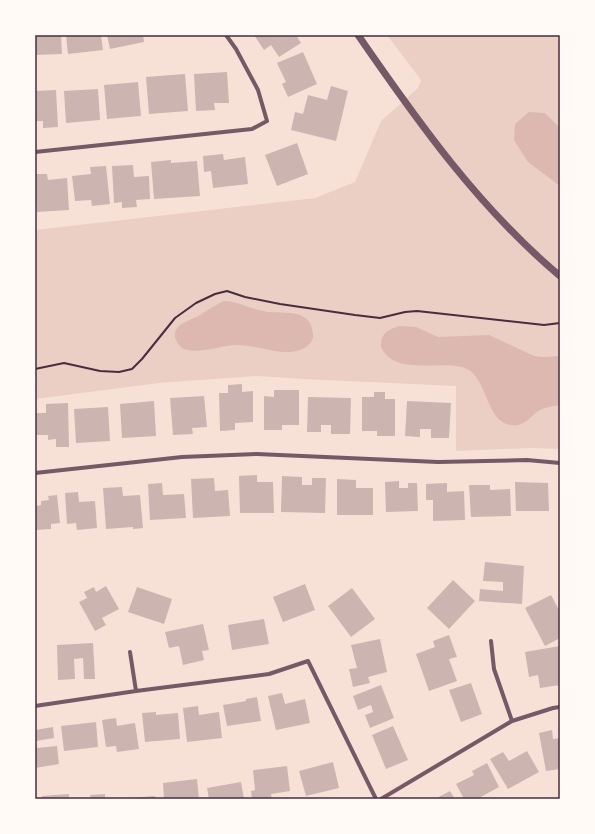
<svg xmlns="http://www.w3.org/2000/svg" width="595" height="834" font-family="Jost,sans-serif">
<rect width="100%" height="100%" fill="#f7e1d7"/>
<!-- green -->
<path fill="#ebcfc5" d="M387,35H560V449L532,448L456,451V386L303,379L257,376L159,383L35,399V230L315,198L355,182L381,121L418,88L421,80Z"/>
<!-- water -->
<path fill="#dcb8b0" d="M529,112L545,113L560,128V186L528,162L514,140L515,124Z
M224,301C238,301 253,310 268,312C280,313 293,311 304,317C308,320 311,323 312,329C318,347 297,353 283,352C267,351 250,344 235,345C219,346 203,353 187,350C182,349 178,345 176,340C170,324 191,321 200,315C208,310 215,305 224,301Z
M400,326L416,327L438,337L489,335L534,356L544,357L560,356V405C552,406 543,408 537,412C528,419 523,427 511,425C485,422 488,377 465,368C441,359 395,377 381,347C380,334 388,329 400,326Z"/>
<!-- building -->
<path fill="#ccb4b1" d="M35,35H61L62,54L35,55Z
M66,35H101L103,50L68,54Z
M107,35H143L144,42L110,49Z
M254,35H296L301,43L279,57L271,45L264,50Z
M303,52L317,84L288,97L282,84L286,82L277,63Z
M227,72L229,103H214L215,110L196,111L194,74Z
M185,74L188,111L149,114L146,77Z
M138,82L141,116L107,119L104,85Z
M331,86L348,91L336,141L291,130L295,112L303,114L308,95L327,100Z
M98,89L100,120L66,123L64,91Z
M56,90L58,127L43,128V121H35V91Z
M297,143L308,174L277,186L265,155Z
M223,154L224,160L245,157L248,184L213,188L211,171L204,172L203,156Z
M171,160V163L197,161L200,196L154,199L151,162Z
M133,165L134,177L149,176L150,199L136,200L137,207L122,208V202L114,203L112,166Z
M106,166L110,204L92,206L91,200L75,201L72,176L91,174L90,167Z
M35,174H47L48,180L67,178L69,210L37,212L35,191Z
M242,384V392L253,391V422L235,423V430L220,431L219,393H228V385Z
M274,390H299V425H282V430H264V396L274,397Z
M374,392H385V399H395V436H377V431H362V397H374Z
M204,396L207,427L192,428L193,434L173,435L170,398Z
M308,397L351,398L350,434H331V425H321V432H307Z
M154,401L156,436L122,438L120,404Z
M407,401L451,403L449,438H431V429H420V437L405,436Z
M68,403L69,447H56V439L48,440V435H35V413H46V404Z
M108,407L110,441L76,443L74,409Z
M257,475V482H273L274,513H240L239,476Z
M282,476L302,477V485H312V478H326L325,513L281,512Z
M214,478L215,491L228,490L230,516L193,518L191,479Z
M337,479L356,480V488H373V515H337Z
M399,481V488H408V483H417L418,511L386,512L385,482Z
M515,482L548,483L549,511H516Z
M162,483L163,495L184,494L186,518L150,520L148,484Z
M447,483V492L464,491L465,520L433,521V500H426V484Z
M469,485H490V490L510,489L511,516L471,517Z
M122,487L123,496L140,495L143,528L133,529V527L106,529L103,488Z
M78,492L79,502L95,501L97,528L77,530L76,523L67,524L65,493Z
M35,495H36L37,506L41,505V501L49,500L48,496L57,495L60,523L51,524V529L35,530Z
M485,562L524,566L522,604L479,601L480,589L503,591V582L483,581Z
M453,580L475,601L449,629L427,608Z
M305,584L315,610L283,622L273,597Z
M106,586L119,609L102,618L106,625L95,631L79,602L87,598L84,592L94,587L96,592Z
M137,587L172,599L164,624L128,612Z
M352,588L375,619L351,637L328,606Z
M551,595L560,612V638L545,646L525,608Z
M264,619L269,644L232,650L228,625Z
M203,624L209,650L202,651L204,660L183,665L179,646L169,648L165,632Z
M449,635L457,657L449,659L457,681L429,691L416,654L435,647L433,641Z
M380,639L387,672L368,677L370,683L353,687L349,669L357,668L351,645Z
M93,643L95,679H84L83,658L74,659L75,679L58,680L57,645Z
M560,646V685L540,688L538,675L529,677L525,652Z
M471,683L482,714L461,722L449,690Z
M381,685L394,718L370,728L365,715L373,712L371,705L358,710L353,696Z
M282,693L285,704L305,699L310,723L276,730L268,696Z
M257,697L261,721L227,726L223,705L246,701V699Z
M198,706L199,715L219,712L222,738L187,742L183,708Z
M156,712V715L178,713L180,739L145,742L142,713Z
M116,718L117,726L135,723L139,749L117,752L116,746L106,747L102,720Z
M96,722L98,747L64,751L61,726Z
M393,726L408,760L386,769L372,735Z
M53,727L54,738L36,741L37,748L57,746L59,764L35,768V730Z
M552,730L553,739L560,738V769L546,771L539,733Z
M527,751L539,772L508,789L490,759L503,752L509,761Z
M333,762L339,788L306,796L299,771Z
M487,763L499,787L477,799H464L456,784L474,775L472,771Z
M287,766L290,791L271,794L272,799H252L251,791L255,790L253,770Z
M197,779L199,799H164L163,783Z
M241,782L244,799H209L207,788Z
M450,791L455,799H435Z
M69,794V799H42V796Z
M105,794V799H91L90,795Z
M155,796V799H130V798Z"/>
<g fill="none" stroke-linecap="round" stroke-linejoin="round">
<!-- path -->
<path stroke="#4a2c40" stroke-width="2" d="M35,369L64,363L100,371L119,372L132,369L142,359L175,318L196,303L215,294L227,291L245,297L280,304L355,315L380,318L405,312L417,311L544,325L560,323"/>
<!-- minor -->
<path stroke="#755966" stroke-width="4" d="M35,152L252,129L267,121L258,90L236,49L226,35
M35,473L182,457L257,454L438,462L527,460L560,463
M491,641L494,669L512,721
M130,652L136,691
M35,706L136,691L269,674L308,661L376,799
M381,799L512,721L553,708L560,707"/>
<!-- tertiary -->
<path stroke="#755966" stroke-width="7" d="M358,35C418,122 479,208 560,276"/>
</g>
<!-- border -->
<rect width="595" height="834" fill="none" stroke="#fffaf5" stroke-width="72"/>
<rect x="36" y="36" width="523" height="762" fill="none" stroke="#4a2c40" stroke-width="1.5"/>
</svg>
